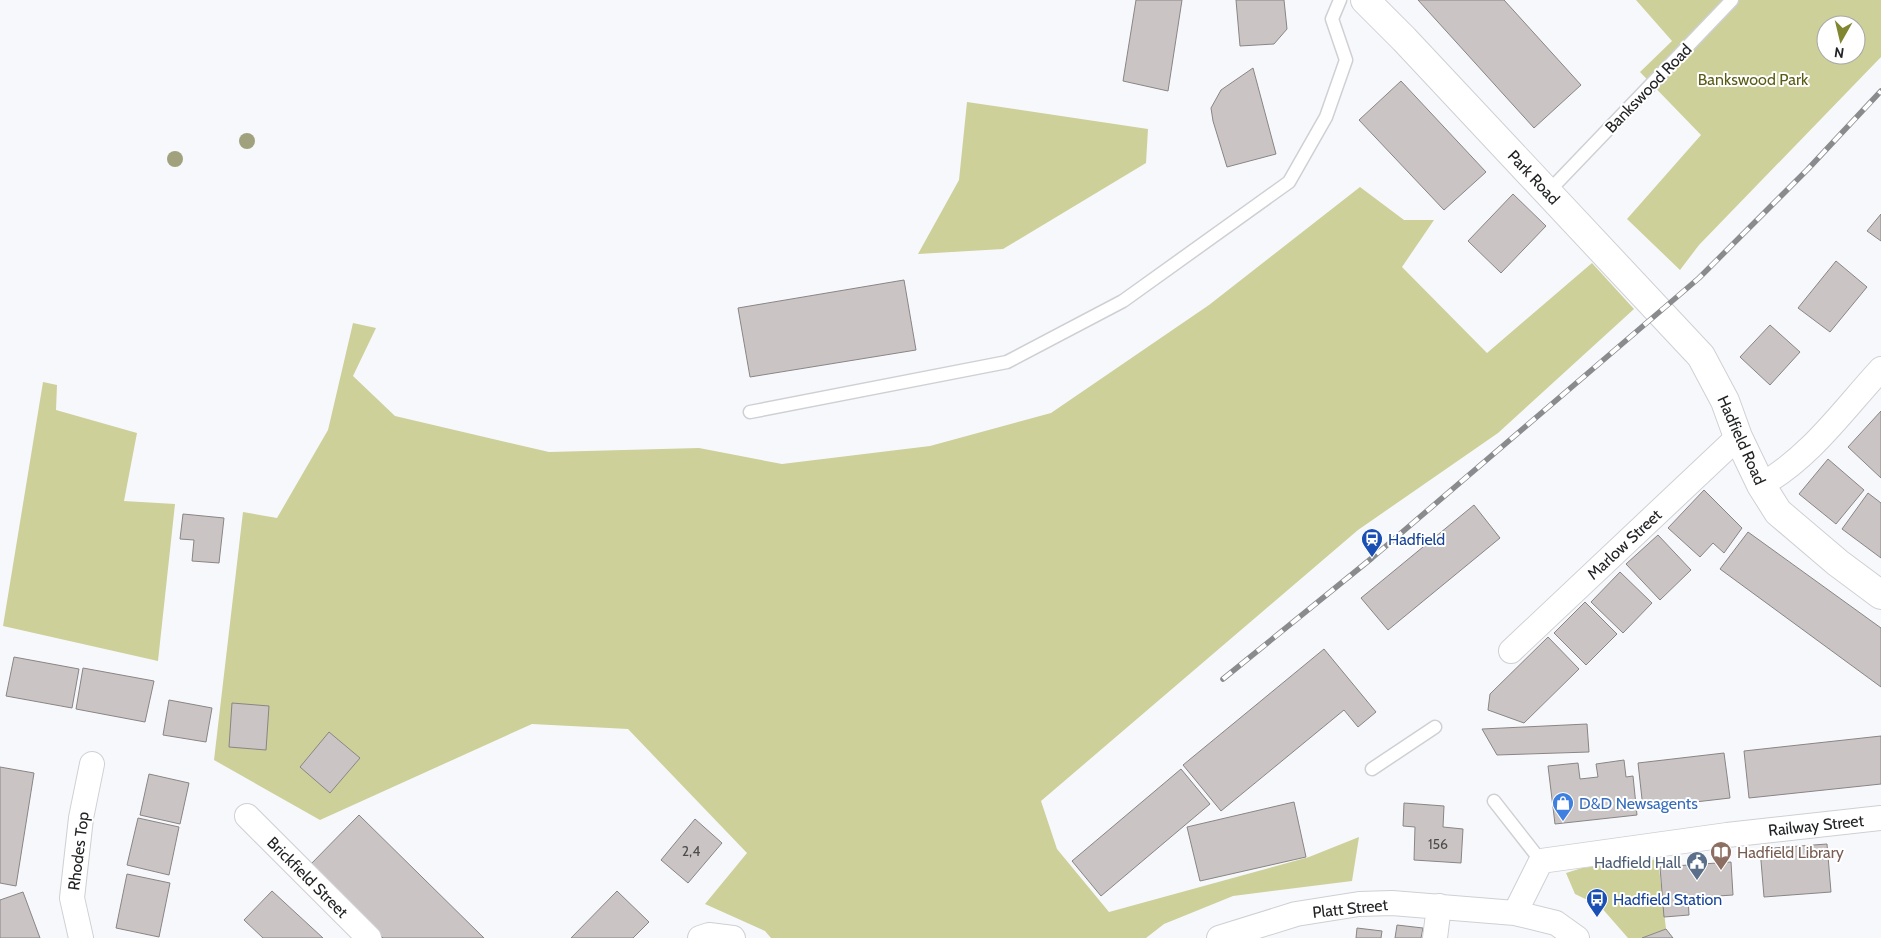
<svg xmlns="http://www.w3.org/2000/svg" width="1881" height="938" font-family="Cabin,sans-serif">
<rect width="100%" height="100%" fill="#f7f8fc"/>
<!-- green -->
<path fill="#cdd099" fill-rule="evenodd" d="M1636,0H1881V57L1699,245L1680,270L1627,219L1701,135L1640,72L1672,41ZM1826,25H1856V55H1826Z
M967,102L1148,129L1146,163L1003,249L918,254L959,180Z
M1360,187L1404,220H1434L1402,267L1487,353L1592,263L1634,309L1498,433L1358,530L1041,801L1057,849L1109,912L1309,857L1359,837L1352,881L1233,896L1164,924L1146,938H771L765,931L705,904L747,853L628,729L532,724L320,820L214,760L243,512L277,518L328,430L353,323L376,328L353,376L395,416L549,452L699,448L782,464L930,446L1051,413L1209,305Z
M43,382L57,385L56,410L137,433L124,501L175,504L158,661L3,626Z
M1658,859L1666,929L1642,938H1628L1600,906L1575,894L1566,873L1582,868Z"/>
<!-- building -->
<path fill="#cac5c4" stroke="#898584" d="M1136,0H1182L1168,91L1123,81Z
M1236,0H1284L1287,29L1274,44L1240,46Z
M1418,0H1504L1581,85L1534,128Z
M1253,68L1276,154L1227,167L1213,121L1211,108L1221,90Z
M1401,81L1486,172L1444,210L1359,120Z
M1513,194L1546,226L1501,273L1468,241Z
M1881,214V241L1867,231Z
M1836,261L1867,287L1830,332L1798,308Z
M904,280L916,350L750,377L738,308Z
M1770,325L1800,352L1770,385L1740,357Z
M1881,411V478L1848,447Z
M1828,459L1864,490L1836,524L1799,494Z
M1704,490L1742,528L1724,553L1713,543L1700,557L1668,528Z
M1868,493L1881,503V558L1842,529Z
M1474,505L1500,538L1388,630L1361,598Z
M183,514L224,518L219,563L192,561L194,540L180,539Z
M1748,532L1881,628V687L1720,569Z
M1658,535L1691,570L1660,600L1626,564Z
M1620,572L1652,603L1623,633L1591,602Z
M1585,602L1617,634L1586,665L1554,633Z
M1548,637L1579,669L1524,723L1488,710L1490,694Z
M1324,649L1376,712L1358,727L1344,710L1221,811L1183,765Z
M14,657L79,669L72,708L6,696Z
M83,668L154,681L145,722L76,709Z
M169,700L212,708L206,742L163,735Z
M232,703L269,706L266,750L229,747Z
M1587,724L1589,752L1497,755L1482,729Z
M329,732L360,758L330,793L300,767Z
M1881,736V784L1749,798L1744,751Z
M1724,753L1730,798L1643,808L1638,763Z
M1624,760L1626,777L1633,776L1637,815L1555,824L1548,766L1578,763L1580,779L1598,777L1596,764Z
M0,767L34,773L16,886L0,883Z
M1181,769L1210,804L1101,896L1072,861Z
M149,774L189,783L180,824L140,815Z
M1294,802L1306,857L1200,881L1187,827Z
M1404,803L1444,806L1443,827L1463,829L1461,863L1414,860L1415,827L1403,826Z
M359,815L484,938H383L310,865Z
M138,818L179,827L169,875L127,865Z
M695,819L722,843L688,883L661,860Z
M1827,844L1831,892L1764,897L1760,849Z
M1731,862L1733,895L1688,898L1689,915L1664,917L1660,867Z
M127,874L170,883L159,937L116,928Z
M272,891L323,938H263L244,920Z
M617,891L649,922L633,938H571Z
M23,892L40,938H0V900Z
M1397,925L1423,928L1421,938H1395Z
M1357,928L1382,931L1381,938H1356Z
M1666,929L1673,938H1642Z"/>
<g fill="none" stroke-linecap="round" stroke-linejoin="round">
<!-- service casing -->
<g stroke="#ced0d3" stroke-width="15">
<path id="service" d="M1548,192L1732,0
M750,412L1007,362L1123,301L1289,182L1326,117L1346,60L1332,19L1340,0
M1372,769L1435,727
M1494,801L1541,861"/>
</g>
<!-- minor casing -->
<g stroke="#ced0d3" stroke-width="26">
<path id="minor" d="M1761,485C1810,458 1844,409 1881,369
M1511,651L1738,437
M247,816L369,938
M1515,913L1541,861L1727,835L1881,818
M81,938L72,898L81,818L92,764
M700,938L709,935L733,938
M1219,938L1296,914L1359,904L1392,903L1515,913L1556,923L1577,938
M1435,938L1439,906"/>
</g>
<!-- tertiary casing -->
<g stroke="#ced0d3" stroke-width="30">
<path id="tertiary" d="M1365,0L1404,39L1701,356L1725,401L1738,437L1761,485L1778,512L1838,563L1881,595"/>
</g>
<!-- service -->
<use href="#service" stroke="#fff" stroke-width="12"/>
<!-- minor -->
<use href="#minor" stroke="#fff" stroke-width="24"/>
<!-- tertiary -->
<use href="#tertiary" stroke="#fff" stroke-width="28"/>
<!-- rail casing -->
<g stroke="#8a8b8d" stroke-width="5.5">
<path id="rail" d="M1223,679L1372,558L1699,278L1808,169L1881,91"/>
</g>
<!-- rail -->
<use href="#rail" stroke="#fff" stroke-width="4" stroke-dasharray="11" stroke-linecap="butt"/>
</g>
<!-- trees -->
<g fill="#a1a27d">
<circle cx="247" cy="141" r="8"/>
<circle cx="175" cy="159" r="8"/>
</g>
<!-- icons -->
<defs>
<g id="station-pin" transform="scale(1.125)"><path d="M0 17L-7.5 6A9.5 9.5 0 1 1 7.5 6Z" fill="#1a4fb4" stroke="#fff"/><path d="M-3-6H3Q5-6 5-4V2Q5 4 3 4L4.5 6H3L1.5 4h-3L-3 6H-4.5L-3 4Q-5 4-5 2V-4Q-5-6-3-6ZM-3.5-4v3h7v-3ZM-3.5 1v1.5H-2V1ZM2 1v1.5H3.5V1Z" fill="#fff"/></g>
<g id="shop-pin" transform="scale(1.125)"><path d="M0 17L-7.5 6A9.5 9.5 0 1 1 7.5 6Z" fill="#3f7fe0" stroke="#fff"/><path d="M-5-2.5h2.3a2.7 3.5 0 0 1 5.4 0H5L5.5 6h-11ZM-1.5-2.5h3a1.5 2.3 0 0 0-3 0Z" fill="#fff"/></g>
<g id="library-pin" transform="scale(1.125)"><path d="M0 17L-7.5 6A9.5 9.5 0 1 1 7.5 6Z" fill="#8d6e63" stroke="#fff"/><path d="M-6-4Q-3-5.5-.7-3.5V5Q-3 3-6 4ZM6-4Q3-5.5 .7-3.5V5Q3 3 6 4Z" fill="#fff"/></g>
<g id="civic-pin" transform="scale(1.125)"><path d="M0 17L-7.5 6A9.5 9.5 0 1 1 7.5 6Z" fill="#5c6f8a" stroke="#fff"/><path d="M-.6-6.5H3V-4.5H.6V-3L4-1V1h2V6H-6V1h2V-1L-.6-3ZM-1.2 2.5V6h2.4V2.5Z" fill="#fff"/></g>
<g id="bus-pin" transform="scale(1.125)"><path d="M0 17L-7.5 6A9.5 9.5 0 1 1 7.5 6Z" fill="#1a4fb4" stroke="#fff"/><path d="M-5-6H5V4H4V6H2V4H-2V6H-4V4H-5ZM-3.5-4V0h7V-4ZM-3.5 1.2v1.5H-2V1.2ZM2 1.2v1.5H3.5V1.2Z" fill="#fff"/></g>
</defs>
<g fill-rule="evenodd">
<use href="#station-pin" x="1372" y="539"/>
<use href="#shop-pin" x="1563" y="803"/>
<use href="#library-pin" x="1721" y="852"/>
<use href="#civic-pin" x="1697" y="862"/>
<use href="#bus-pin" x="1597" y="899"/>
</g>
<g text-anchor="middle" stroke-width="4" stroke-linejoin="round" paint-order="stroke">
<!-- number labels -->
<g font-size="14" fill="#4c4c4c">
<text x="1438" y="849">156</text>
<text x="691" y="856">2,4</text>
</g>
<!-- park labels -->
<g font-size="16" fill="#5a5c15" stroke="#fff">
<text x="1753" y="85">Bankswood Park</text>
</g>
<!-- street labels -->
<g font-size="16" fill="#222324" stroke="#fff">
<text transform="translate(1648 88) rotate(-46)" y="6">Bankswood Road</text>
<text transform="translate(1534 177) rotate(47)" y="6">Park Road</text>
<text transform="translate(1742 440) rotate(66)" y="6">Hadfield Road</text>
<text transform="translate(1624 544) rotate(-43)" y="6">Marlow Street</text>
<text transform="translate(1816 825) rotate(-6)" y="6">Railway Street</text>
<text transform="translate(78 851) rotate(-83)" y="6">Rhodes Top</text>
<text transform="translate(308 877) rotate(45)" y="6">Brickfield Street</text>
<text transform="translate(1350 908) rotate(-6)" y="6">Platt Street</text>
</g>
<!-- transit labels -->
<g font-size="16" fill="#164399" stroke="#fff" text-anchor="start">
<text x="1388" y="545">Hadfield</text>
<text x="1613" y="905">Hadfield Station</text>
</g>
<!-- shop labels -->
<g font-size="16" fill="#366cbe" stroke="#fff" text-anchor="start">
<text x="1579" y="809">D&amp;D Newsagents</text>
</g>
<!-- education labels -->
<g font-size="16" fill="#785e54" stroke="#fff" text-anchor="start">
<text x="1737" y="858">Hadfield Library</text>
</g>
<!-- service labels -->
<g font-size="16" fill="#4e5e75" stroke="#fff" text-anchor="end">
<text x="1681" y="868">Hadfield Hall</text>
</g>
</g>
<!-- north arrow -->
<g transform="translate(1841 40) rotate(188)"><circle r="24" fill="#ffffff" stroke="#a7a7a7"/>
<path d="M0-4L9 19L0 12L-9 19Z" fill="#818631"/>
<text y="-8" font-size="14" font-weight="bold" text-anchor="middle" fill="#222324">N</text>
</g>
</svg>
